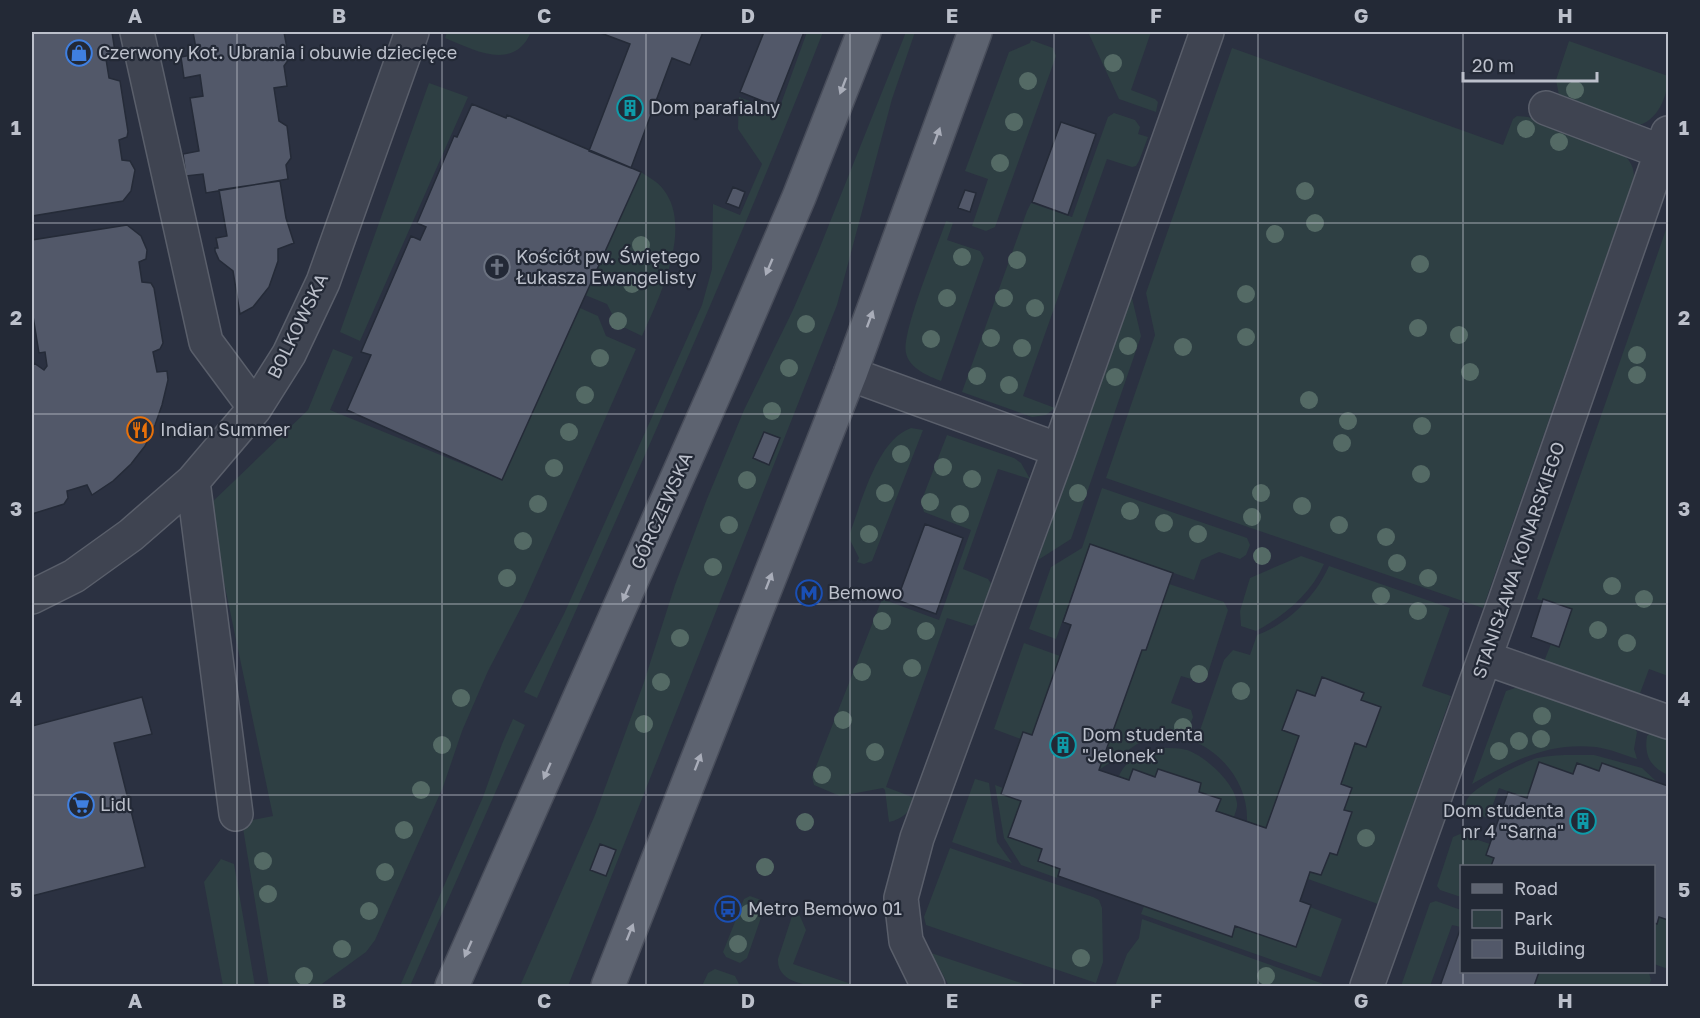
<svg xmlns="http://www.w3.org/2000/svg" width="1700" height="1018" font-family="'Golos Text',sans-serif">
<rect width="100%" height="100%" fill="#2b3141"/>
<!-- green -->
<path fill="#2e3f43" d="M447,32H531C514,72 474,50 445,38Z
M807,32H823C735,257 635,477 537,698L524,692L564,614L702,305L712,269L713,204L740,215L762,164L738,129L739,97L778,112Z
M906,32H915L892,99L837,305L568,986H520L595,815L643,685L675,585L707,499L744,410L793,310L818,252Z
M1088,32H1151L1131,90L1155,99L1158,102L1156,112L1119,99Z
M1031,40L1053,48L1056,56L995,227L986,231L972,226L988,179L965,171L1009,52L1030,43Z
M1569,41L1668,76C1668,97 1657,122 1636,126L1559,95L1556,80Z
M1232,48L1503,145L1513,119L1517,116L1528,117L1620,151C1628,158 1634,165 1634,177L1483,608L1106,478L1155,335L1146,293Z
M429,83L468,97L360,341L340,332Z
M1114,113L1135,120L1140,127L1138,134L1148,137L1139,161L1136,166L1132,167L1107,159L1023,396L1055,408L1046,415L1032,417L962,392L1027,211L1031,203L1072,217L1108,117Z
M641,172C648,177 658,182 663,189C694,227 659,298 642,336L617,324L607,304L585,295Z
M946,221L953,223L947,240L980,251L984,258L941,381C928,376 909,368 906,353C901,333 938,245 946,221Z
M1668,224V676L1649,669L1639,696L1543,664L1551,644L1559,646L1572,609L1537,599Z
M1131,294L1141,336L1071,539L1038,560Z
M580,308L598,316L606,336L636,349L525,600L488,671L462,731L443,787L375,940L366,952L319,986H269L242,822L273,816L208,506L308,410L333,349L353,357L330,410L502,480Z
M911,428L923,430L872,561L864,564L857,562L859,558L850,540V533C862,501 877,440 911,428Z
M947,435L1014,458L1021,463L1030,479L998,469L963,569L988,579L992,585L979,622L972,626L947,618L886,787L917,799C910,811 903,819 889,822L885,790L883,788L840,796L814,785L812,777L882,599L939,620L971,530L924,512L921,502Z
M1102,488L1247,538L1250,545L1246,555L1240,559L1219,552L1201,560L1194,580L1090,544L1056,639L1029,629L1051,567L1082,548Z
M1301,556L1324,564C1311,594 1284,616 1256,631L1241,626L1240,611L1250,578Z
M1329,566L1450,608L1422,686L1451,696L1378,904L1308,879L1310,872L1321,875L1330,853L1337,855L1351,812L1344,810L1352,788L1341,784L1355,743L1366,747L1381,707L1361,700L1364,692L1322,678L1315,696L1297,690L1282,730L1299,736L1266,828L1247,821C1248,787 1227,757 1196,742L1224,660L1233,650L1250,655L1257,635C1288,624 1316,596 1329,566Z
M1169,584L1224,602L1228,610L1208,673L1198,681L1181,676L1171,703L1191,710L1193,717L1186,736L1162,737L1137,744L1099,770L1142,650H1146Z
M1024,643L1060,656L1032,735L1023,732L1021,739L994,729Z
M1521,686L1632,725L1637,732L1634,749L1637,759C1624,755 1610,749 1596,747C1547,742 1513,761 1472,784L1506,691Z
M513,719L525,725L410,986H400L483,797L502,744Z
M1652,732L1668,738V775C1650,767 1644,755 1647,736Z
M1163,748C1171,748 1179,748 1187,750C1205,756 1235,783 1237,803C1238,807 1235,813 1234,817L1216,811L1221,799L1199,792L1200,783L1158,769L1155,777L1134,769L1129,780L1119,776C1126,758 1145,752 1163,748Z
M1594,755L1642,768L1657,782L1599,771L1577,763L1573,774L1539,762L1527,798L1499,788L1488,818L1469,811L1465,806C1466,803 1466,800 1468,798C1475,786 1523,762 1537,758C1555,754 1575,755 1594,755Z
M975,779L989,783L997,842L1012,863L952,842Z
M995,785L1003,788L1002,794L1021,801L1008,837L1042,849L1038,860L1060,869L1057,878L1021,865L1004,838Z
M1460,834L1490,844L1486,854L1494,858L1491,866H1462L1461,897L1440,890L1437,886L1453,837Z
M950,848L1093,897L1099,900L1102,908L1103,962L1096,983L926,925L924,917Z
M221,859L234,864L255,986H223L204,882Z
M750,896L761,900L764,909L747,958L740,963L726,957L723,952L744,899Z
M1436,901L1461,910V927L1452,925L1430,986H1401L1430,903Z
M1144,906L1232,937L1235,926L1296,947L1310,907L1342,919L1321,977L1141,914Z
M793,913L800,916L806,930L793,964L857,986C836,987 776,992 778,959Z
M1659,917L1668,920V969L1654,964V923L1657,924Z
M1142,919L1329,986H1115L1127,954L1139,938Z
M931,953L1030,986H949Z
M715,969L735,976L739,984L738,986H702L708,973Z
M1539,972H1643L1649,973L1651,980L1649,986H1534Z"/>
<!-- building -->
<path fill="#525869" stroke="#252b38" stroke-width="1.5" d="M32,32H112L115,52L111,58L106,59L109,78L120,81L128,132L127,137L119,140L122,160L130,161L135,170L131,191L123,201L32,216Z
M193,32H284L289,59L284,66L287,86L274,88L279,121L287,126L291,158L286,165L288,179L206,193L203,174L186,176L183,154L199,151L190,98L203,96L200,75L184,78L181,57L197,54Z
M598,32H703L690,65L672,58L631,168L589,151L630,44Z
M764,32H804L775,106L740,92Z
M472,104L506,118L507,115L641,172L502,480L347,410L371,355L361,352L411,236L420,240L426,227L417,223L454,136L457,137Z
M1061,122L1096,134L1068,215L1032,202Z
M280,181L286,218L294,243L278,249V261L269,287L253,307L240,314L233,271L219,260L215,251V248H218L216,238L227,236L219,190Z
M733,187L745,192L739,208L726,203Z
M965,190L976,193L970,212L958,208Z
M127,225L141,236L147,250L146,259L139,262L142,282L151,283L154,288L163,343L160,349L153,352L157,372L167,371L168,380L162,405L155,425L145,446L131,464L113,481L92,495L87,485L67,491L68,498L64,504L32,514V389L33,387L32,386V367L34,363L44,370L47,366L45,352L39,353L32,310V240Z
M764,432L780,438L769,465L753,458Z
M925,524L963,538L936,614L897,600Z
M1090,544L1173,573L1146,650H1142L1099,770L1129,780L1133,769L1155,777L1158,769L1201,783L1199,792L1221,799L1216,811L1266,828L1299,736L1282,730L1297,690L1315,696L1322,677L1364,693L1361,700L1381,707L1366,747L1355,743L1341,784L1352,788L1344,810L1352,812L1337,855L1330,853L1321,875L1310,872L1300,901L1311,905L1296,947L1235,926L1232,937L1058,876L1060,869L1038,861L1042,849L1008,837L1021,801L1001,794L1023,732L1032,735L1071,625L1063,622Z
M1543,599L1572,609L1559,647L1531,637Z
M142,697L152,734L114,743L145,867L32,896V726Z
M1539,762L1573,774L1577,763L1599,771L1602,763L1668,786V920L1659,917L1657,924L1654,923V866H1491L1494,858L1486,855L1508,792L1527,798Z
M600,844L616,850L606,876L590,870Z
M1461,927L1462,972H1539L1534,986H1440Z"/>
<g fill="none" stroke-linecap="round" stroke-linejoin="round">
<!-- minor casing -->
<g stroke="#5a5f6b" stroke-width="36">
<path id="minor" d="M137,32L206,342L255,408
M1546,108L1662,152
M850,374L1059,450
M193,481L236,814
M32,597L74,576L131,535L193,481L255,408L289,354L323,282L412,32
M1485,658L1668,722
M928,986L906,941L901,898L917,838L1059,450L1207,32
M1367,986L1504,604L1668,133"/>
</g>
<!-- major casing -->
<g stroke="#484d5a" stroke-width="36">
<path id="major" d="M452,986L724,372L799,197L864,32
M608,986L850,374L975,32"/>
</g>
<!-- minor -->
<use href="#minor" stroke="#3f4451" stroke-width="33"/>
<!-- major -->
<use href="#major" stroke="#5d6370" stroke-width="33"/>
</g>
<!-- trees -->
<g fill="#546a65">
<circle cx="1113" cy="63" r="9"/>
<circle cx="1028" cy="81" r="9"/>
<circle cx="1575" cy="90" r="9"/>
<circle cx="1014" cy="122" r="9"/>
<circle cx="1526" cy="129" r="9"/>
<circle cx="1559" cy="142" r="9"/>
<circle cx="1000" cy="163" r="9"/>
<circle cx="1305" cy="191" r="9"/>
<circle cx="1315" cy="223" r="9"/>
<circle cx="1275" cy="234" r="9"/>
<circle cx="641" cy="245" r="9"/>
<circle cx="962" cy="257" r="9"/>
<circle cx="1017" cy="260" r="9"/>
<circle cx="1420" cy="264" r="9"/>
<circle cx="632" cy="284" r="9"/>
<circle cx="1246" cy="294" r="9"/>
<circle cx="947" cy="298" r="9"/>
<circle cx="1004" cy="298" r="9"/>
<circle cx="1035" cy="308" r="9"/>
<circle cx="618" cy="321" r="9"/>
<circle cx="806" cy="324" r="9"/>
<circle cx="1418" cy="328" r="9"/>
<circle cx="1459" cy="335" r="9"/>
<circle cx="1246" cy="337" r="9"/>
<circle cx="991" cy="338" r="9"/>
<circle cx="931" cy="339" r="9"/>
<circle cx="1128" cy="346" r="9"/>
<circle cx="1183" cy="347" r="9"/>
<circle cx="1022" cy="348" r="9"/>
<circle cx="1637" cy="355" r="9"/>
<circle cx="600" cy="358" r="9"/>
<circle cx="789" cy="368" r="9"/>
<circle cx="1470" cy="372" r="9"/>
<circle cx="1637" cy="375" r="9"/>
<circle cx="977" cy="376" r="9"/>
<circle cx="1115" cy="377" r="9"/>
<circle cx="1009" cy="385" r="9"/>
<circle cx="585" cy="395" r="9"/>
<circle cx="1309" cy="400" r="9"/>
<circle cx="772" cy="411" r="9"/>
<circle cx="1348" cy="421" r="9"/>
<circle cx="1422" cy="426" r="9"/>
<circle cx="569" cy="432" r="9"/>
<circle cx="1342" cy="443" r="9"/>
<circle cx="901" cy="454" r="9"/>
<circle cx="943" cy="467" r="9"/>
<circle cx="554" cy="468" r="9"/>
<circle cx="1421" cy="474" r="9"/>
<circle cx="972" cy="479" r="9"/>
<circle cx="747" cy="480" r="9"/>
<circle cx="885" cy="493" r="9"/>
<circle cx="1078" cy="493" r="9"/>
<circle cx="1261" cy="493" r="9"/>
<circle cx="930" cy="502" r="9"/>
<circle cx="538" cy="504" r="9"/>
<circle cx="1302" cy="506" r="9"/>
<circle cx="1130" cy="511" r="9"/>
<circle cx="960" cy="514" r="9"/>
<circle cx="1252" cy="517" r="9"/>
<circle cx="1164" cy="523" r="9"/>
<circle cx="729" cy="525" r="9"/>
<circle cx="1339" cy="525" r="9"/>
<circle cx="869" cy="534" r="9"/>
<circle cx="1198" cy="534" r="9"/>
<circle cx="1386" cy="537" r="9"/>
<circle cx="523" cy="541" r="9"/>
<circle cx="1262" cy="556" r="9"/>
<circle cx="1397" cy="563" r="9"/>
<circle cx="713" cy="567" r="9"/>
<circle cx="507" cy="578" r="9"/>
<circle cx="1428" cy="578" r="9"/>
<circle cx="1612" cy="586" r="9"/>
<circle cx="1381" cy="596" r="9"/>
<circle cx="1644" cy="599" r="9"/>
<circle cx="1418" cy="611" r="9"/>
<circle cx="882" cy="621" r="9"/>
<circle cx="1598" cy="630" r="9"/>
<circle cx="926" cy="631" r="9"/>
<circle cx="680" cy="638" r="9"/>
<circle cx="1627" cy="643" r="9"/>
<circle cx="912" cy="668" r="9"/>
<circle cx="862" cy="672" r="9"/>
<circle cx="1199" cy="674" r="9"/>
<circle cx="661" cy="682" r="9"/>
<circle cx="1241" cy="691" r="9"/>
<circle cx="461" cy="698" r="9"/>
<circle cx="1542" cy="716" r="9"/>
<circle cx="843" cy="720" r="9"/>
<circle cx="644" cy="724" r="9"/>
<circle cx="1183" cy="727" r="9"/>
<circle cx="1541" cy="739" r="9"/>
<circle cx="1519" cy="741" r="9"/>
<circle cx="442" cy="745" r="9"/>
<circle cx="1499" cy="751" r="9"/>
<circle cx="875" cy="752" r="9"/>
<circle cx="822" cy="775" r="9"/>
<circle cx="421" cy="790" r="9"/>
<circle cx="805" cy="822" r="9"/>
<circle cx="404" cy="830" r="9"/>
<circle cx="1366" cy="838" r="9"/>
<circle cx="263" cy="861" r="9"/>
<circle cx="765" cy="867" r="9"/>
<circle cx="385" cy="872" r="9"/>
<circle cx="268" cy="894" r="9"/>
<circle cx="369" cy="911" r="9"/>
<circle cx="749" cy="913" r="9"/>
<circle cx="738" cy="944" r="9"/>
<circle cx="342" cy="949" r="9"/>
<circle cx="1081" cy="958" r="9"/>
<circle cx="304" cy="976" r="9"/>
<circle cx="1266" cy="976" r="9"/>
</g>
<!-- one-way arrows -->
<defs><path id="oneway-solid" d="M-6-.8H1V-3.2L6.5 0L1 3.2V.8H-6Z" transform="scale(1.5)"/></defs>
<g fill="#a9adb9">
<use href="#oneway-solid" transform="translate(843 86) rotate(111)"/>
<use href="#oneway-solid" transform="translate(937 136) rotate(-70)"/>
<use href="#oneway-solid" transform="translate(769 267) rotate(113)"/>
<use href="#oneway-solid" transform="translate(870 319) rotate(-70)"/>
<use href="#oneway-solid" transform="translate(769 581) rotate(-69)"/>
<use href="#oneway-solid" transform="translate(626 593) rotate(114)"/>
<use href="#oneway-solid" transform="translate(698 762) rotate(-69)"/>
<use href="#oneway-solid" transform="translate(547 771) rotate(114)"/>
<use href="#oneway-solid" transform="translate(630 932) rotate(-68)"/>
<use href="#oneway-solid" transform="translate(468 949) rotate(114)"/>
</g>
<!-- grid -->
<path fill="none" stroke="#bcc0cb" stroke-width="1.5" stroke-opacity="0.55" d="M237,32V986M442,32V986M646,32V986M850,32V986M1054,32V986M1258,32V986M1463,32V866M32,223H1668M32,414H1668M32,604H1668M32,795H1668M1463,972V986"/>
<!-- icons -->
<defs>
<g id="shop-ring" transform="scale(1.35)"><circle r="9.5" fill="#232936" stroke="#3f7fe0" stroke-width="1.5"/><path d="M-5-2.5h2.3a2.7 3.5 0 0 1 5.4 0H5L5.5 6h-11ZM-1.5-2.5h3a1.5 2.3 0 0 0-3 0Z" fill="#3f7fe0"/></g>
<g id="building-ring" transform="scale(1.35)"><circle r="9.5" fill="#232936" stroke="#0f9aa8" stroke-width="1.5"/><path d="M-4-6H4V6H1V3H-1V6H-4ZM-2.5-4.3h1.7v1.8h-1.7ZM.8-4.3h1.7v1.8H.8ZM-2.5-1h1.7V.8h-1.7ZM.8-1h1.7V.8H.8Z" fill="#0f9aa8"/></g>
<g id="church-ring" transform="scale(1.35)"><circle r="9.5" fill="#232936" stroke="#6b7280" stroke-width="1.5"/><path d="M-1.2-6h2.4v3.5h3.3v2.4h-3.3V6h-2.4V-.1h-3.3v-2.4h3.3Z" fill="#6b7280"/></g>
<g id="restaurant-ring" transform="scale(1.35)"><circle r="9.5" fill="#232936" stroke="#e8710a" stroke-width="1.5"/><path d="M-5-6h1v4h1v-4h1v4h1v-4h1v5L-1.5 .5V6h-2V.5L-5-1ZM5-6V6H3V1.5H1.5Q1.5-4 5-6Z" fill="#e8710a"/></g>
<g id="metro-ring" transform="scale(1.35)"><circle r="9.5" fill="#232936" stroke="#1a4fb4" stroke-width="1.5"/><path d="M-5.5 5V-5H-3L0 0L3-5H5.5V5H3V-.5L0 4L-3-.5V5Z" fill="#1a4fb4"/></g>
<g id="supermarket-ring" transform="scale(1.35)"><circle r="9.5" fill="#232936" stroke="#3f7fe0" stroke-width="1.5"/><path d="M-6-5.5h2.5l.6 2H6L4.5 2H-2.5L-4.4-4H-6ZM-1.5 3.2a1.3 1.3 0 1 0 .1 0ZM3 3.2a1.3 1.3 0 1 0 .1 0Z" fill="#3f7fe0"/></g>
<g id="bus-ring" transform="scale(1.35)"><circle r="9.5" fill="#232936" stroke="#1a4fb4" stroke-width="1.5"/><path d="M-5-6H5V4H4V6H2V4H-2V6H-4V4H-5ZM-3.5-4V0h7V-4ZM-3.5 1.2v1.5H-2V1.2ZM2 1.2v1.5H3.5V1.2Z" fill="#1a4fb4"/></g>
</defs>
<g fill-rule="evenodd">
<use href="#shop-ring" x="79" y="53"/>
<use href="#building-ring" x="630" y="108"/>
<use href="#church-ring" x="497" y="267"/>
<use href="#restaurant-ring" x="140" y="430"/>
<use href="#metro-ring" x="809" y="593"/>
<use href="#building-ring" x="1063" y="745"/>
<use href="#supermarket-ring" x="81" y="805"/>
<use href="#building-ring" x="1583" y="821"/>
<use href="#bus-ring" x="728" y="909"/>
</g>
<g text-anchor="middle" stroke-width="4.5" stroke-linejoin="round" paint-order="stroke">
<!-- poi labels -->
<g font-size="18" fill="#bcc0cb" stroke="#232936" text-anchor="start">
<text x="98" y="59">Czerwony Kot. Ubrania i obuwie dziecięce</text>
<text x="650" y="114">Dom parafialny</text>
<text x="516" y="263">Kościół pw. Świętego<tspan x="516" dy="21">Łukasza Ewangelisty</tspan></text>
<text x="160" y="436">Indian Summer</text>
<text x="828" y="599">Bemowo</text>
<text x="1082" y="741">Dom studenta<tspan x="1082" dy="21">"Jelonek"</tspan></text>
<text x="100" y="811">Lidl</text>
<text x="1564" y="817" text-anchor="end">Dom studenta<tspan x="1564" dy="21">nr 4 "Sarna"</tspan></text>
<text x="748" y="915">Metro Bemowo 01</text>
</g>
<!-- street labels -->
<g font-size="18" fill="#bcc0cb" stroke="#232936">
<text transform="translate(298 326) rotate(-64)" y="6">BOLKOWSKA</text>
<text transform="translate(662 511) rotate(-66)" y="6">GÓRCZEWSKA</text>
<text transform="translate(1519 560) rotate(-71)" y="6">STANISŁAWA KONARSKIEGO</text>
</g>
</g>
<!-- border -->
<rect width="1700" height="1018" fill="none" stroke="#232936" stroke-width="66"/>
<!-- legend -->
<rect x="1460" y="865" width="195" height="108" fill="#232936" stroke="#606572" stroke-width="1.5"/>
<rect x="1472" y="884" width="30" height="9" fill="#5d6370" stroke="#606572" stroke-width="1.5"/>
<text x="1514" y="895" font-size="18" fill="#bcc0cb">Road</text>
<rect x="1472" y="910" width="30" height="18" fill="#2e3f43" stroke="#606572" stroke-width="1.5"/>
<text x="1514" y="925" font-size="18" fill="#bcc0cb">Park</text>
<rect x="1472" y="940" width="30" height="18" fill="#525869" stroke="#606572" stroke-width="1.5"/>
<text x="1514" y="955" font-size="18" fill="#bcc0cb">Building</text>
<!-- scale -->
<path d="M1463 72v9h134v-9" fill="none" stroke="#bcc0cb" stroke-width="3"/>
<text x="1472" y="72" font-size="18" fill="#bcc0cb" stroke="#232936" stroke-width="4.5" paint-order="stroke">20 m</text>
<rect x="33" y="33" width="1634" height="952" fill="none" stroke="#bcc0cb" stroke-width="2"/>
<g font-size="20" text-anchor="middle" font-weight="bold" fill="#bcc0cb">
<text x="135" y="23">A</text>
<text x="339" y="23">B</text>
<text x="544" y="23">C</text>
<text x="748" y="23">D</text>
<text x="952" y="23">E</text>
<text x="1156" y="23">F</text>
<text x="1361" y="23">G</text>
<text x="1565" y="23">H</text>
<text x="16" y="135">1</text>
<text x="1684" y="135">1</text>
<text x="16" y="325">2</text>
<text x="1684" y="325">2</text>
<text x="16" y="516">3</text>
<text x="1684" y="516">3</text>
<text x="16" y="706">4</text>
<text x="1684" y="706">4</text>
<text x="16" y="897">5</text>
<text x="1684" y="897">5</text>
<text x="135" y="1008">A</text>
<text x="339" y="1008">B</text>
<text x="544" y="1008">C</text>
<text x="748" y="1008">D</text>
<text x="952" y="1008">E</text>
<text x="1156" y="1008">F</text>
<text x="1361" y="1008">G</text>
<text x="1565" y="1008">H</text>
</g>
</svg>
